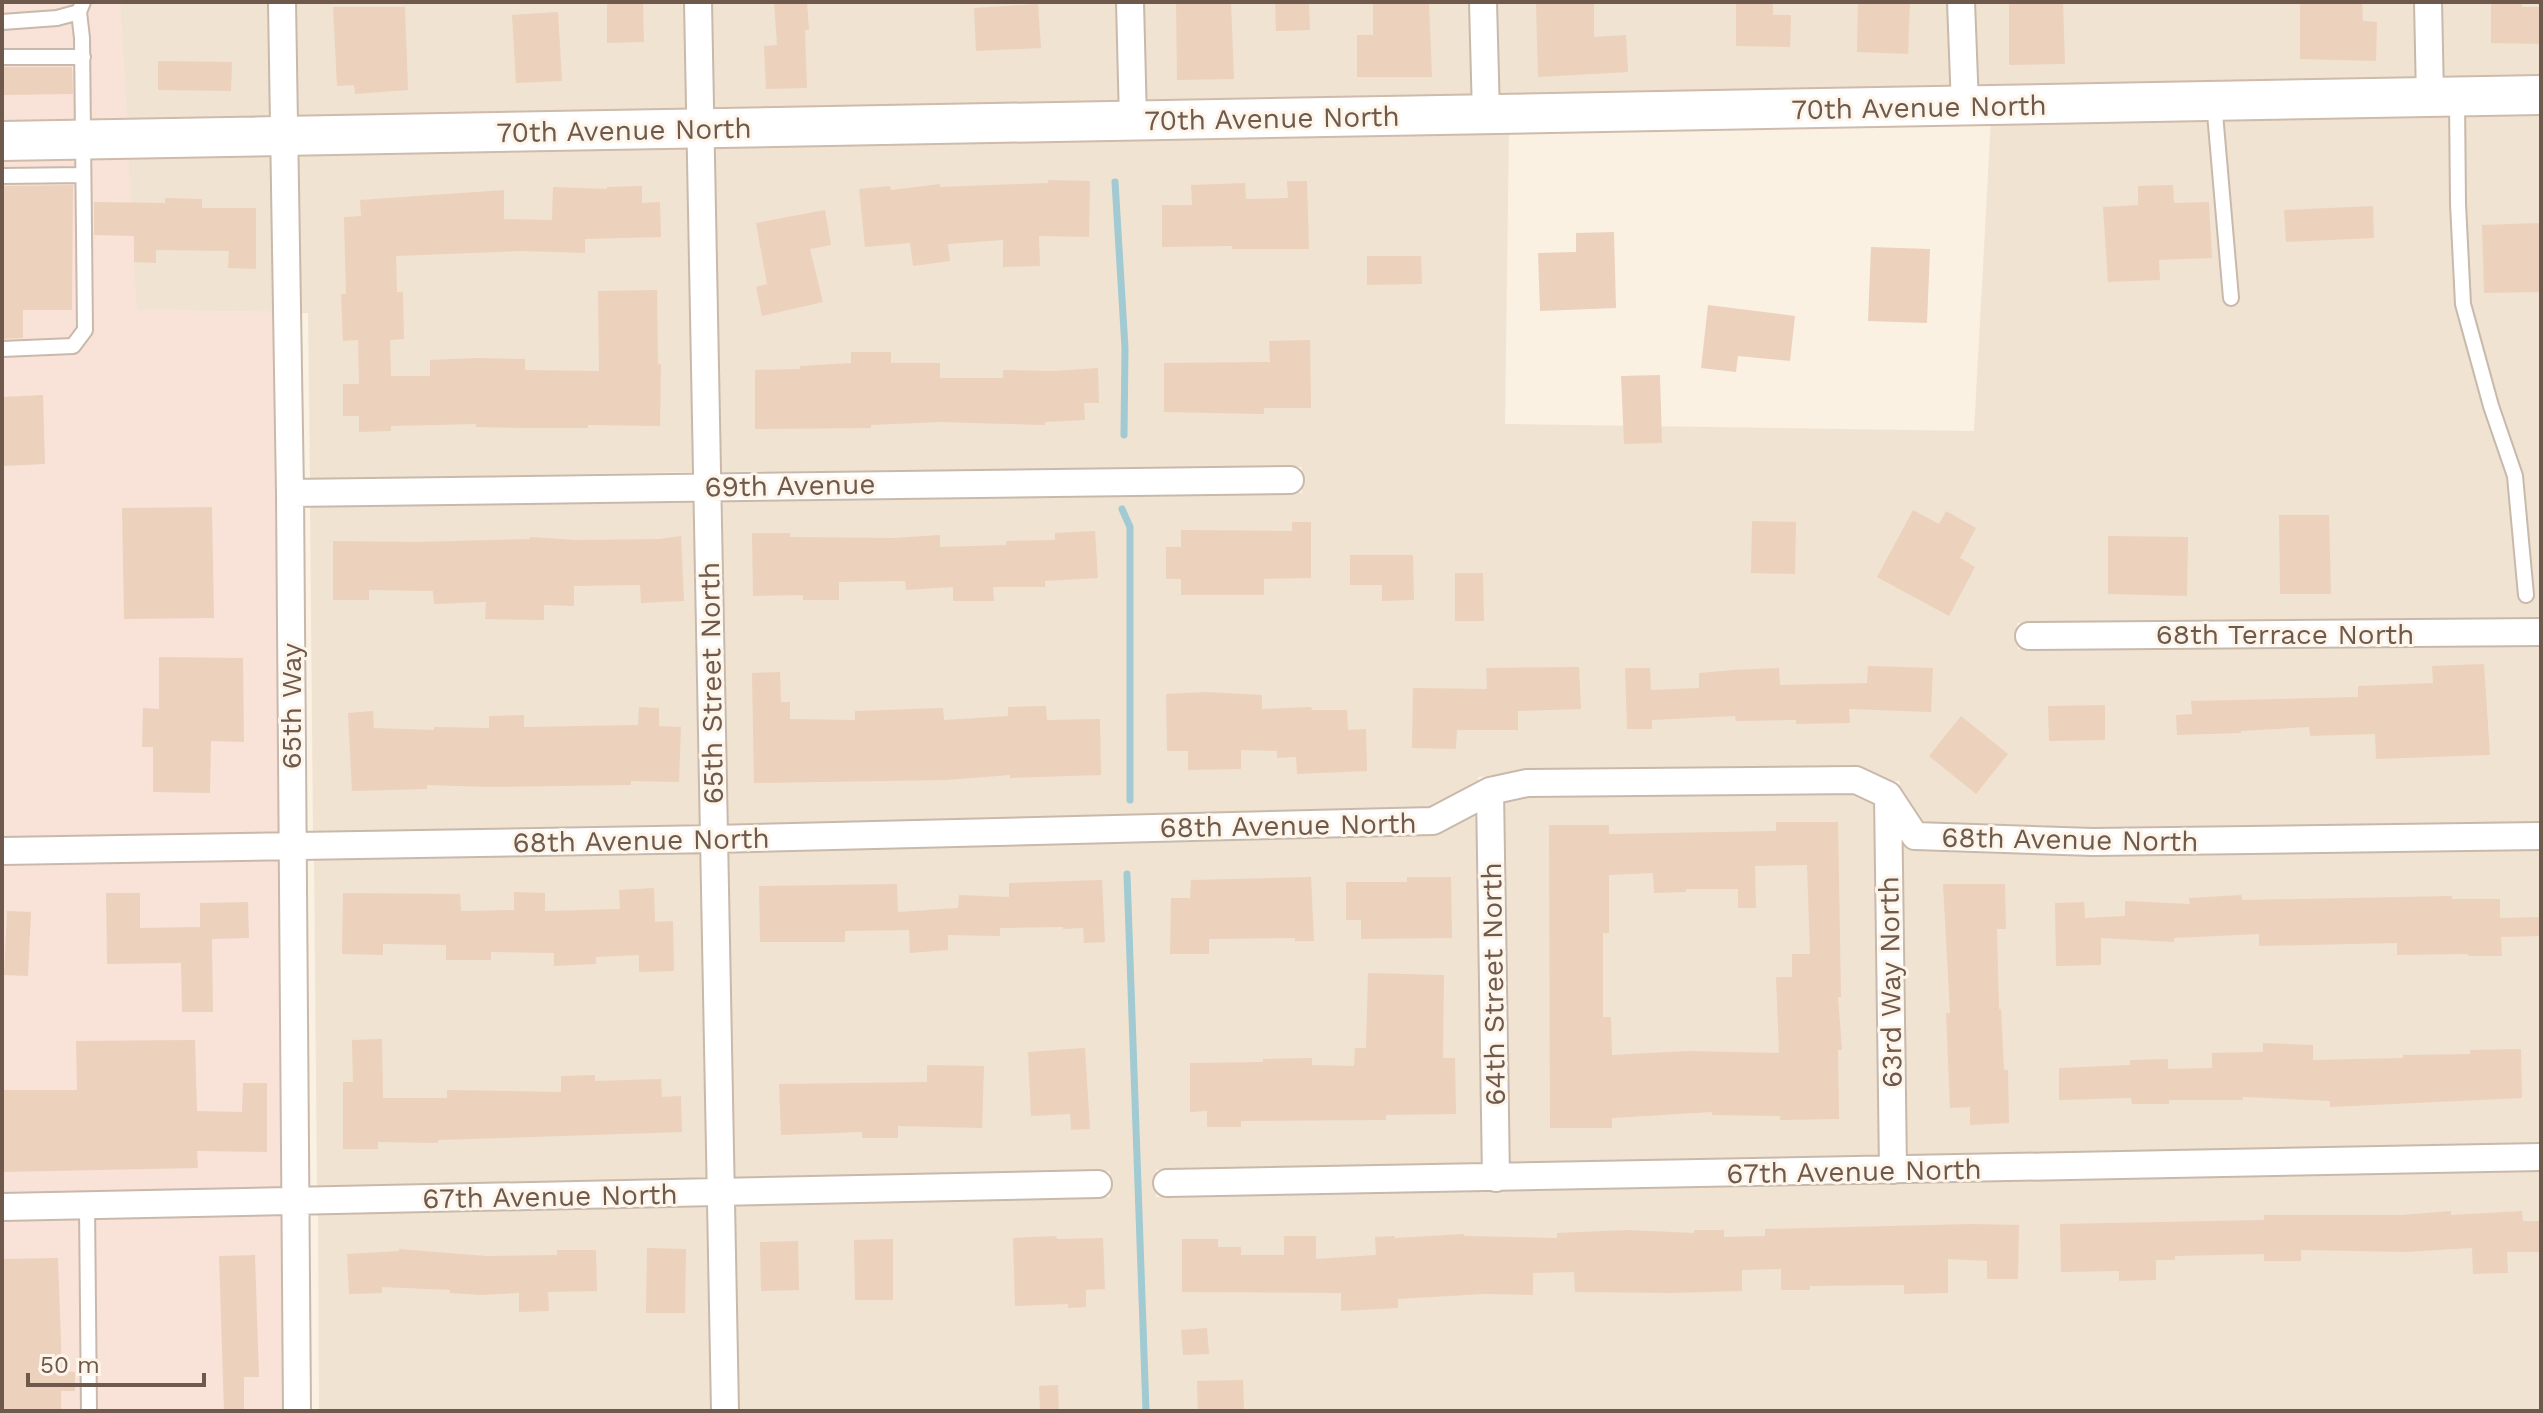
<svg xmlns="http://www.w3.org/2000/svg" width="2543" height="1413" font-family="'Work Sans',sans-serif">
<rect width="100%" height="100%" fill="#faf1e3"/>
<!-- residential -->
<path fill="#f0e3d2" d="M120,2H270L273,123L127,126Z
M294,2H685L687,115L298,123Z
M709,2H1117L1121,107L712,115Z
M1142,2H1471L1473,101L1145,107Z
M1495,2H1948L1952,93L1497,101Z
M1973,2H2416L2417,84L1976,92Z
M2440,2H2541V82L2442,84Z
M2541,109V618L2017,623L2018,649L2541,646V822L2093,829L1921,823L1900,790V781H1890L1856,767L1527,770L1478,777V782L1430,807L726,825L719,499L1302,493V467L719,472L713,142L1509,128L1505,424L1974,431L1991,119Z
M688,143L695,472L310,479L308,313H300L298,150Z
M274,150L276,312L136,310L128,153Z
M695,500L702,826L313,832L310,507Z
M1854,794L1876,804L1880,1157L1508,1164L1502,802L1528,797Z
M1478,812L1483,1164L1156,1170V1197L2541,1171V1411H738L734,1206L1110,1197V1171L733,1179L726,853L1433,835Z
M1901,837L1906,845L1915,851L2093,856L2541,850V1144L1905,1156Z
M702,853L709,1179L317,1187L314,859Z
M709,1207L713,1411H319L318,1214Z"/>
<!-- commercial -->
<path fill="#f9e2d8" d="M2,2H120L127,126L2,128Z
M128,153L137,310L276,312L280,833L2,837V155Z
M280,860L284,1188L2,1193V864Z
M284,1215L285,1411H2V1220Z"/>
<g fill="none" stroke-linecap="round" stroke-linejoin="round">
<!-- stream -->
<path stroke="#a1cad2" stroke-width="7" d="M1115,182L1125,348L1124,435
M1122,509L1130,527V800
M1127,874L1146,1411"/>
</g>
<!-- building -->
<path fill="#ecd1bd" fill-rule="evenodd" d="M607,2H643L644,42L607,43Z
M774,2H807L809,30H805L807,88L766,89L764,46L777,45Z
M1176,2H1231L1234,79L1177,80Z
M1275,2H1309L1310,30L1276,31Z
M1373,2H1429L1432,77H1357V35H1373Z
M1536,2H1594V37L1626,35L1628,72L1538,77Z
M1736,2H1773V15H1791L1790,47L1736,46Z
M1858,2H1910L1908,54L1857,52Z
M2009,2H2063L2065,64L2009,65Z
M2300,2H2362L2363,21L2377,22L2376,61L2300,59Z
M2491,2H2522V7H2541V44L2491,43Z
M1038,4L1041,48L976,51L974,8Z
M333,7H405L408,90L355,94L354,85L337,86Z
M558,12L562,81L516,83L512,15Z
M158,61L232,62L231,91L158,90Z
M2,67H72L73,94L2,95Z
M1048,180L1090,181L1089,237L1039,236L1040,266L1003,267V240L948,244L950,261L913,266L910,243L865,247L859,189L890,186L891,190L940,184V187L1048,183Z
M1287,181H1307L1309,249H1232V246L1162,247V205H1192L1191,185L1245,183L1246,199L1288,198Z
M73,185L72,310H23V338L2,339V186Z
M2173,185L2174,203L2209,202L2212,258L2159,260L2160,280L2108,282L2103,207L2138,205V186Z
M642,186V203L660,202L661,237L585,239V253L522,251L396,256L397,292H403L404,339L390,340L391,376H430V360L477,358L525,359V370L599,371L598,291L657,290L658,364H661L660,426L588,425V428H524L476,427V424L391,426V431L359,432V416H343V384H359L358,340L343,341L341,294H346L344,217L361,216L360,200L504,190V219L552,220L553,187L607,189V187Z
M165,198L202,199V208H256V269L228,268L229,251L156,250V263L134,262V236L94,235V202L165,203Z
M2373,206L2374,238L2286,242L2284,210Z
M825,210L831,245L810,249L823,302L762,316L756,287L767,284L756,223Z
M2541,223V292L2484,293L2482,225Z
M1614,232L1616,308L1540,311L1538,253L1576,252V233Z
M1871,247L1930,249L1927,323L1868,321Z
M1367,256H1421L1422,284L1367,285Z
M1708,305L1795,316L1790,361L1738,356L1736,372L1701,368Z
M1310,340L1311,408H1264V414L1164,412V363L1270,362L1269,341Z
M851,352H891V363H940V378H1003V370L1054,371L1098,368L1099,403H1084L1085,420L1045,422V425L940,422L871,425V428L755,429V370L800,369V366L851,363Z
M1660,375L1662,443L1624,444L1621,376Z
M43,395L45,464L2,466V397Z
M212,507L214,618L124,619L122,508Z
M1913,510L1939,524L1946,511L1976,528L1960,558L1975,567L1949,616L1877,577Z
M2279,515H2329L2331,594H2280Z
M1752,521L1796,522L1795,574L1751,573Z
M1292,522H1311V578L1264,579V595H1181V579H1166V547H1181V530L1292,531Z
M1095,531L1098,578L1045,581V587H993L994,601H953V587L906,590L905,581L839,582V600H803V595L753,596L752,533H790V537L893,538L940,535V547L1006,545V541L1055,540V533Z
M681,536L684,601L641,603L640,585L574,586V606L544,605V620L485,619L486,602L434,604L433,591L369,590V600H333V541L418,542L530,539V537L576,540L659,539Z
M2108,536L2188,537L2187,596L2108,594Z
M1350,555H1413L1414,600L1382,601V585H1350Z
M1455,573H1483L1484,621H1455Z
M159,657L243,658L244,742L211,741L210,793L153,792V747H142L143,708L159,709Z
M2484,664L2490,755L2376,759L2375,734L2310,736L2309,727L2241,731V733L2177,735L2176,715L2192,714L2191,701L2358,697V686L2433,683L2432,666Z
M1868,666L1933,668L1931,712L1849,709L1850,723L1796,724V720L1736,721L1735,716L1652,720V729H1627L1625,668H1650L1651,690L1699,688V673L1734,670L1779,668L1780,685L1867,683Z
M1579,667L1581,709L1518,711V730H1457L1456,749L1412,748L1413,688L1487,689L1486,668Z
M780,672L781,702H790V719L855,720V711L943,708L944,720L1008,716V707L1046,706L1047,720L1100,719L1101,775L1010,778V775L946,780L754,783L752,673Z
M1206,692L1262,695V709L1311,707L1312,710H1347L1348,730L1366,729L1367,771L1297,774L1296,757L1277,758V751L1241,750V769L1188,770V751H1167L1166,694Z
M2105,705V740L2049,741L2048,706Z
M639,707L659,708V726L681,727L679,782L631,781V785L491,787L427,785V789L352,791L348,713L373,711L374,728L434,730V727L489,728V716L524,715V727L638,725Z
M1961,716L2008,754L1976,794L1929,756Z
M1776,822H1838L1841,997H1838L1842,1050H1838L1839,1119L1780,1120V1116L1712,1115V1112L1612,1118V1128H1550L1549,825H1609V834L1776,831ZM1807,865L1810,954H1792V977H1776L1779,1053L1688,1051L1612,1055L1611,1017H1603V933H1609V875L1653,873L1654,893L1686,892V889H1738V908H1756L1755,866Z
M1311,877L1314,941H1295V938L1209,939V954H1170L1171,898H1190L1191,880Z
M1407,877H1451L1452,938L1361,939V920H1346V882H1407Z
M1102,880L1105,942L1084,943L1083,928L1063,929V927L1000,928V936L948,935V950L910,953L909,930L845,931V942H760L759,886L897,884L898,912L958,908L959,895L1009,897V883Z
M1943,884H2005L2006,929H1997L1999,1009H2001L2004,1070H2008L2009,1123L1970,1125V1107L1950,1108L1946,1013H1950Z
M654,888L655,922L673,921L674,971L639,972V955L596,957V964L554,966V953L491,952V960H446V945L383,944V955L342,954L343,893L460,894L461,911L514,910V892L545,893V911L620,909L619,890Z
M106,893H140V928L200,927V903L248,902L249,938L212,939L213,1012H182L181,963L107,964Z
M2241,895L2242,900L2452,896V899H2500V918L2541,917V936L2501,937L2502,956H2468V954L2397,955V943L2259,946V934L2174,938V942L2101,938V965L2056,966L2055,903L2084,902L2085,918L2125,916V901L2190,904L2189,898Z
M7,911L31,912L28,976L4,975Z
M1368,973L1444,975L1443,1058H1455L1456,1114L1386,1115V1120L1241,1121V1127H1207V1111L1190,1112V1063L1263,1062V1059L1312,1058V1065L1354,1066L1355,1048H1366Z
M382,1039L383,1098H447V1090L561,1092V1076L595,1075V1081L661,1079L662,1097L681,1096L682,1132L438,1140V1143L378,1142V1149H343V1082H353L352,1040Z
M195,1040L197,1111L242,1112L243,1083H267V1152L197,1151L198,1168L2,1172V1090H77L76,1041Z
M2263,1043L2313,1045V1060L2403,1058V1055L2470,1054V1050L2521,1049L2522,1098L2330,1107V1101L2243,1097V1100H2169V1104H2132L2131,1098L2059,1100V1068L2130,1065V1060L2168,1059V1069L2212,1068V1053L2263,1052Z
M1085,1048L1090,1129L1071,1130L1070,1114L1031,1116L1028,1052Z
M927,1065L984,1066L982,1128L898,1126V1138H862V1132L781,1135L779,1084L927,1082Z
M2451,1211V1215L2522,1211L2523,1221H2541V1252H2507L2508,1273L2473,1274L2472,1248L2405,1252L2301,1250V1261H2264V1254L2175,1256V1260H2156V1280L2119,1281V1271L2061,1272L2060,1224L2264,1220V1215H2402Z
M1972,1224L2019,1225L2018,1279H1987V1261L1948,1259V1293L1904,1294V1285L1810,1286V1290H1781V1269L1742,1270V1291L1671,1293L1575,1292L1574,1272L1533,1273V1295L1484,1294L1398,1299V1308L1341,1311V1293L1182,1292V1239H1218V1247H1241V1255H1284V1236H1316V1259L1376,1255L1375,1237L1394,1236L1395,1238L1464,1234V1236L1557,1238V1233L1627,1230L1694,1233V1230H1724V1237L1765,1236V1229Z
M1056,1236L1057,1239L1103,1238L1105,1289L1086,1290V1307L1068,1308V1304L1015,1306L1013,1238Z
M893,1239V1300H855L854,1240Z
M798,1241L799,1290L761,1291L760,1242Z
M647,1248L686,1249L685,1313H646Z
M399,1249L486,1256L557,1255V1250H596L597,1291L548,1292L549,1311L519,1312V1293L481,1295L450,1293V1290L382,1287V1293L349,1294L347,1254L399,1251Z
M255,1255L259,1377H244V1411H224L219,1256Z
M58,1258L62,1371L75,1372V1391H61V1411H2V1259Z
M1207,1328L1209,1354L1183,1355L1181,1330Z
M1243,1380L1244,1411H1198L1197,1381Z
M1058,1385L1059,1411H1040L1039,1386Z"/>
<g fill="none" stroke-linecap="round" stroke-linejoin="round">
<!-- lane casing -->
<g stroke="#c9b9ab" stroke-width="18">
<path id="lane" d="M2,22L57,18L79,12L83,2
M2,57H83
M2457,100L2458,204L2463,304L2491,406L2515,476L2526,595
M2214,102L2231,298
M2,176L83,175
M2,349L73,346L85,330L82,38L79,12
M87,1205L89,1411"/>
</g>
<!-- street casing -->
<g stroke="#c9b9ab" stroke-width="30">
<path id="street" d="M282,2L290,493L297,1411
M698,2L725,1411
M1130,2L1133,121
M1483,2L1486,115
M1961,2L1965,106
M2428,2L2430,97
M290,493L1290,480
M2029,636L2541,632
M1490,791L1496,1178
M1888,795L1893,1170
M2,851L714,839L1433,821L1490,791L1527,783L1856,780L1888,795L1915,836L2093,842L2541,836
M1167,1183L2541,1157
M2,1207L1098,1184"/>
</g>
<!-- secondary casing -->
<g stroke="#cebbab" stroke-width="42">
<path id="secondary" d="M2,141L2541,95"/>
</g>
<!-- lane -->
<use href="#lane" stroke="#fff" stroke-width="14"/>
<!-- street -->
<use href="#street" stroke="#fff" stroke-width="26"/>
<!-- secondary -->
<use href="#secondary" stroke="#fff" stroke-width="38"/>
</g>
<g text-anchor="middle" stroke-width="6" stroke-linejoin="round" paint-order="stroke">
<!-- street labels -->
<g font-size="28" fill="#6f594c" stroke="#fdf5e9">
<text transform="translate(1919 107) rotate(-1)" y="10">70th Avenue North</text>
<text transform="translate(1272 118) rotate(-1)" y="10">70th Avenue North</text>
<text transform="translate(624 130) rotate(-1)" y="10">70th Avenue North</text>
<text transform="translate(790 485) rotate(-1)" y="10">69th Avenue</text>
<text x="2285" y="644">68th Terrace North</text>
<text transform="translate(711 683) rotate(-91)" y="10">65th Street North</text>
<text transform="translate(291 706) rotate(-90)" y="10">65th Way</text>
<text transform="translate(1288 825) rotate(-1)" y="10">68th Avenue North</text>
<text transform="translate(2070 839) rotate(1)" y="10">68th Avenue North</text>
<text transform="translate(641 840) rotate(-1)" y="10">68th Avenue North</text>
<text transform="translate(1890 982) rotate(-91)" y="10">63rd Way North</text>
<text transform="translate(1493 984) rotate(-91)" y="10">64th Street North</text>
<text transform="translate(1854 1171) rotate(-1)" y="10">67th Avenue North</text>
<text transform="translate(550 1196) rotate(-1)" y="10">67th Avenue North</text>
</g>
</g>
<!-- border -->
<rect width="2543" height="1413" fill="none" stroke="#6f594c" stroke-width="8"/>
<!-- scale -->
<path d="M28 1373v12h176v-12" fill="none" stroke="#6f594c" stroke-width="4"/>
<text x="40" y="1373" font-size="24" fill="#6f594c" stroke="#fdf5e9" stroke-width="6" paint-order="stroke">50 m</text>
</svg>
